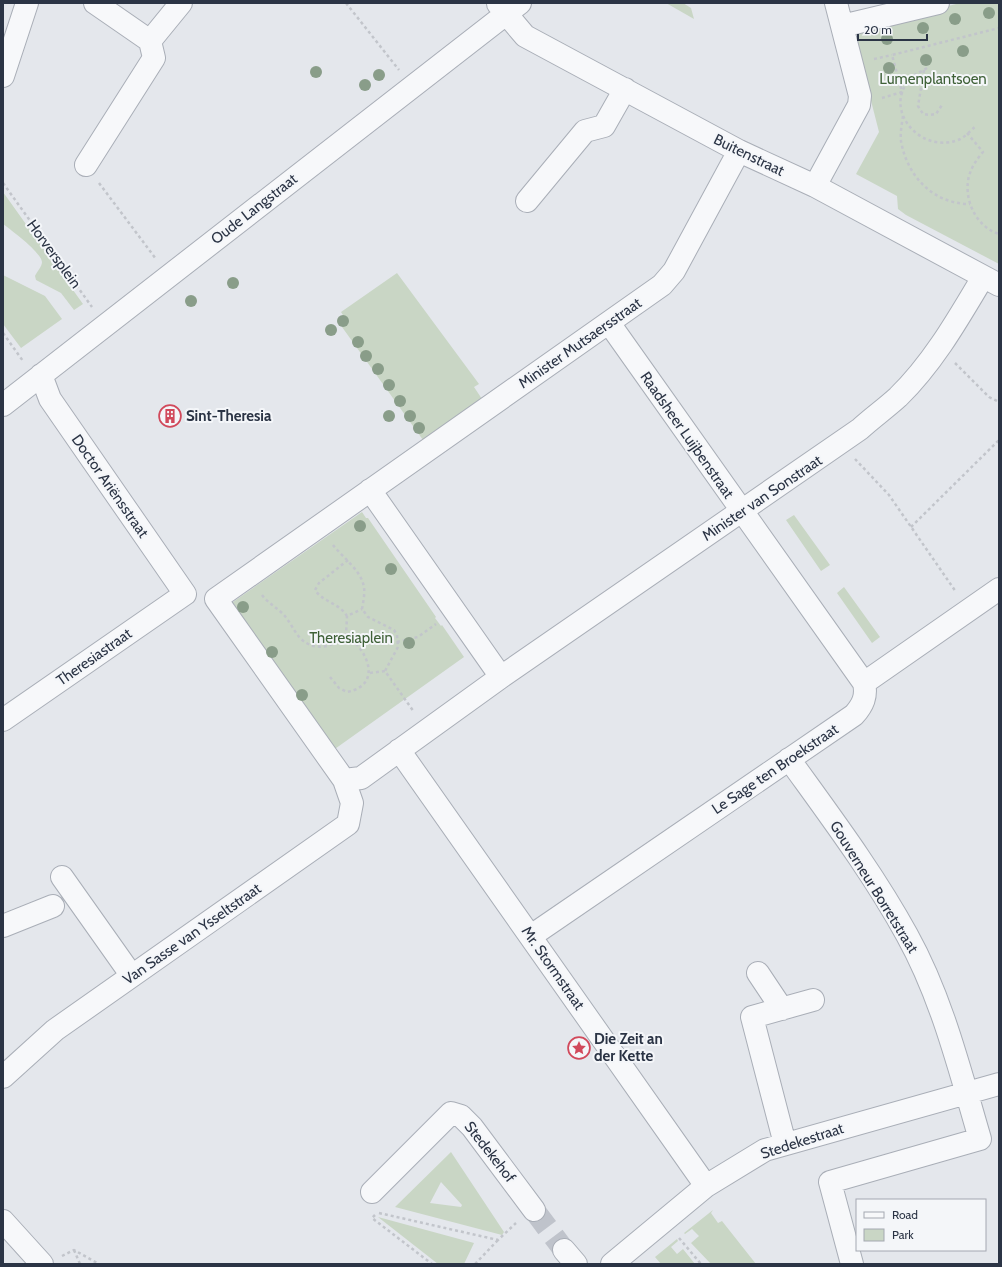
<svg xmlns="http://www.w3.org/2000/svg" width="1002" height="1267" font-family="Cabin,sans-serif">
<rect width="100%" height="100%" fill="#e4e7ec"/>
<!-- green -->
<path fill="#c9d6c5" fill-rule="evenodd" d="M666,3H683L691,8L694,19Z
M960,3H999V264L906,215L898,209L897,196L856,174L879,132L855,38L865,27Z
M3,192L83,304L74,310L61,293L36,280L35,276C37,271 42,267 42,262C41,252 11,230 3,224Z
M397,273L479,384L474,387L482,399L423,440L342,327L348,323L341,312Z
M3,275L45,296L62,319L21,348L3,324Z
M362,512L366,518H368L436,617L435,618L441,626L442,625L464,657L332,751L230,604Z
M794,515L830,565L821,571L786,520Z
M844,587L880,637L872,643L837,593Z
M451,1152L504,1232L502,1235L395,1207ZM441,1182L462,1205L461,1207L430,1203Z
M713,1210L711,1213L718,1223L722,1221L756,1264H711L691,1243L699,1236L692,1229L685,1234L684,1233Z
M378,1217L474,1243L464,1264H438Z
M677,1239L678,1241L671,1247L677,1254L683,1249L695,1264H661L655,1257Z"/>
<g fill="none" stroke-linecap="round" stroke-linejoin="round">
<!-- minor-tunnel -->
<path stroke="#bfc3cb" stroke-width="22" stroke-dasharray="22 11" stroke-linecap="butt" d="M534,1210L564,1250"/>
<!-- minor casing -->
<g stroke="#a9aeb7" stroke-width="24">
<path id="minor" d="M498,4L525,36L739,151L815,186L999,285
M842,26L938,3
M150,41L181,3
M3,76L27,3
M739,151L674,271L662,285L216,599L344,780L361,778L501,677L860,429C872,418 886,408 898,397C933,363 958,319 983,277
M86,165L154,58L150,41L95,3
M815,186L859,105L860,96L836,3
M527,201L585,131L604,126L625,89
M41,375L50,399L185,594
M3,405L520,3
M370,490L501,677
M864,683L999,589
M3,720L185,594
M399,750L706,1186
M789,759C830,816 873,873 907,935C942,998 960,1071 980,1139L830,1182L852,1264
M62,877L132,976
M3,926L53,906
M531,936L854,715C863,705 867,696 864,683L609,323
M758,973L782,1009
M3,1077L55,1030L348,824L352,803L344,780
M785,1144L752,1017L813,1000
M372,1192L451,1113L461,1116L472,1127L534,1210
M3,1221L42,1264
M564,1250L576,1264
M612,1264L706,1186L765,1150L999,1084"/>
</g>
<!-- path -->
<path stroke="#c2c5cb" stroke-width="2.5" stroke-dasharray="3 3" stroke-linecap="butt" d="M346,3L399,70
M874,59L892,55
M927,68C921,72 914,74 909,80C883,111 921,154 958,140C964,138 970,131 975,127
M924,70L918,106L923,114L930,115L936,114L942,105
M882,98L902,92L892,55L999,28
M903,116C902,123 900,133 901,141C907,176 933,204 970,204
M967,133L983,152C977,159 972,166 969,176C963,199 976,227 999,234
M3,183L92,307
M99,183L156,259
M3,333L23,361
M955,363L989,397L999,402
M855,459L889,495L956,592
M911,527L999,440
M333,545C343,558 361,570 364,587C365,594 363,603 362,609L368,617L394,630L397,635L398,647L385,671L414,712
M348,560L319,583L315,590C323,602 339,603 347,616L362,609
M262,595C268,603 276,607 283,614C290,621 294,632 301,639C315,652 334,647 346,635L347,616
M397,642L418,637L436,624
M370,673L385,671
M330,677L339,688L347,692C383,685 368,650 346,635
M379,1213L498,1240L516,1223
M375,1215L372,1218L432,1264
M679,1238L701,1264
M74,1250L80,1264
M62,1256L74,1250L99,1264
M475,1264L498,1240"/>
<!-- minor -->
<use href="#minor" stroke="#f7f8fa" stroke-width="22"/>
</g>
<!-- trees -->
<g fill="#899d89">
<circle cx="989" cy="13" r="6"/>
<circle cx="955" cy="19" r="6"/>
<circle cx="923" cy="28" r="6"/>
<circle cx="887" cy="39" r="6"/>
<circle cx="963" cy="51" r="6"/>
<circle cx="926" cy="60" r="6"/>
<circle cx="889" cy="68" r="6"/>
<circle cx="316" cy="72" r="6"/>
<circle cx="379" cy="75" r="6"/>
<circle cx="365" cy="85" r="6"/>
<circle cx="233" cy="283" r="6"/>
<circle cx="191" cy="301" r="6"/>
<circle cx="343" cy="321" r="6"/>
<circle cx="331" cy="330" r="6"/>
<circle cx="358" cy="342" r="6"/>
<circle cx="366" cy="356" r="6"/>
<circle cx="378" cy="369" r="6"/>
<circle cx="389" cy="385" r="6"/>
<circle cx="400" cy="401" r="6"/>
<circle cx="389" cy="416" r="6"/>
<circle cx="410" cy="416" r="6"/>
<circle cx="419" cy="428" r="6"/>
<circle cx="360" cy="526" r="6"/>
<circle cx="391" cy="569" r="6"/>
<circle cx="243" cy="607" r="6"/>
<circle cx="409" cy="643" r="6"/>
<circle cx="272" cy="652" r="6"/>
<circle cx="302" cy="695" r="6"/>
</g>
<!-- icons -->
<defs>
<g id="building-ring" transform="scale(1.15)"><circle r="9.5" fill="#f4f6f9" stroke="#d1495b" stroke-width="1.5"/><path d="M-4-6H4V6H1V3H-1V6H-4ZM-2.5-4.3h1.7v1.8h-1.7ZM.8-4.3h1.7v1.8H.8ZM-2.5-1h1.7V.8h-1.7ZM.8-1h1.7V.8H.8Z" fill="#d1495b"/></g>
<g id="sight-ring" transform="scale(1.15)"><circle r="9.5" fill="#f4f6f9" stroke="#d1495b" stroke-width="1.5"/><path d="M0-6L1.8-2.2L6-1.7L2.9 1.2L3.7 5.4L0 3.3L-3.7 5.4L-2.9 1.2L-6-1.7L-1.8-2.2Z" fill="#d1495b"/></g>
</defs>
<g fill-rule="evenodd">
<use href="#building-ring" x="170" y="416"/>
<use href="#sight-ring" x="579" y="1048"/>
</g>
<g text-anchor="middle" stroke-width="4" stroke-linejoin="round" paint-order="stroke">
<!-- park labels -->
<g font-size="15" fill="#3f6138" stroke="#f4f6f9">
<text x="933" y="84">Lumenplantsoen</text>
<text x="351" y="643">Theresiaplein</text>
</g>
<!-- street labels -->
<g font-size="15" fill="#2b3445" stroke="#f4f6f9">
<text transform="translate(749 155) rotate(26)" y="5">Buitenstraat</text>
<text transform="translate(254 209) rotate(-38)" y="5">Oude Langstraat</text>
<text transform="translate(54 254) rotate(54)" y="5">Horversplein</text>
<text transform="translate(580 343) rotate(-35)" y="5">Minister Mutsaersstraat</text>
<text transform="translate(687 435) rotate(55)" y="5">Raadsheer Luijbenstraat</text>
<text transform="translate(110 486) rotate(55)" y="5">Doctor Ariënsstraat</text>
<text transform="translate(762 498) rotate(-34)" y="5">Minister van Sonstraat</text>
<text transform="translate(94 657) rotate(-35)" y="5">Theresiastraat</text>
<text transform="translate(775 769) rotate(-34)" y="5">Le Sage ten Broekstraat</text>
<text transform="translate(874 887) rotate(58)" y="5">Gouverneur Borretstraat</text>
<text transform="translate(192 934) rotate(-35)" y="5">Van Sasse van Ysseltstraat</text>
<text transform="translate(553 968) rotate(55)" y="5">Mr. Stormstraat</text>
<text transform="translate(802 1141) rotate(-18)" y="5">Stedekestraat</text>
<text transform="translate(490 1152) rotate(52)" y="5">Stedekehof</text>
</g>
<!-- poi labels -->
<g font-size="15" font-weight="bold" fill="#2b3445" stroke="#f4f6f9" text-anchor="start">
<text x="186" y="421">Sint-Theresia</text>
<text x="594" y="1044">Die Zeit an<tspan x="594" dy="17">der Kette</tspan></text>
</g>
</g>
<!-- border -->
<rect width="1002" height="1267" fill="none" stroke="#2b3445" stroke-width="8"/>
<!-- legend -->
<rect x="856" y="1199" width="130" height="52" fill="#f4f6f9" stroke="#a4a8b1"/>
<rect x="864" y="1212" width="20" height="6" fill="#f7f8fa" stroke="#a4a8b1"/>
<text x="892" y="1219" font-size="12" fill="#2b3445">Road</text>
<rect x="864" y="1229" width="20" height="12" fill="#c9d6c5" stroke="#a4a8b1"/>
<text x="892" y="1239" font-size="12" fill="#2b3445">Park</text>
<!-- scale -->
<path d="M858 34v6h69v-6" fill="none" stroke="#2b3445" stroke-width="2"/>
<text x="864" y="34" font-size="12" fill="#2b3445" stroke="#f4f6f9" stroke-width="3" paint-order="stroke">20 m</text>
</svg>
